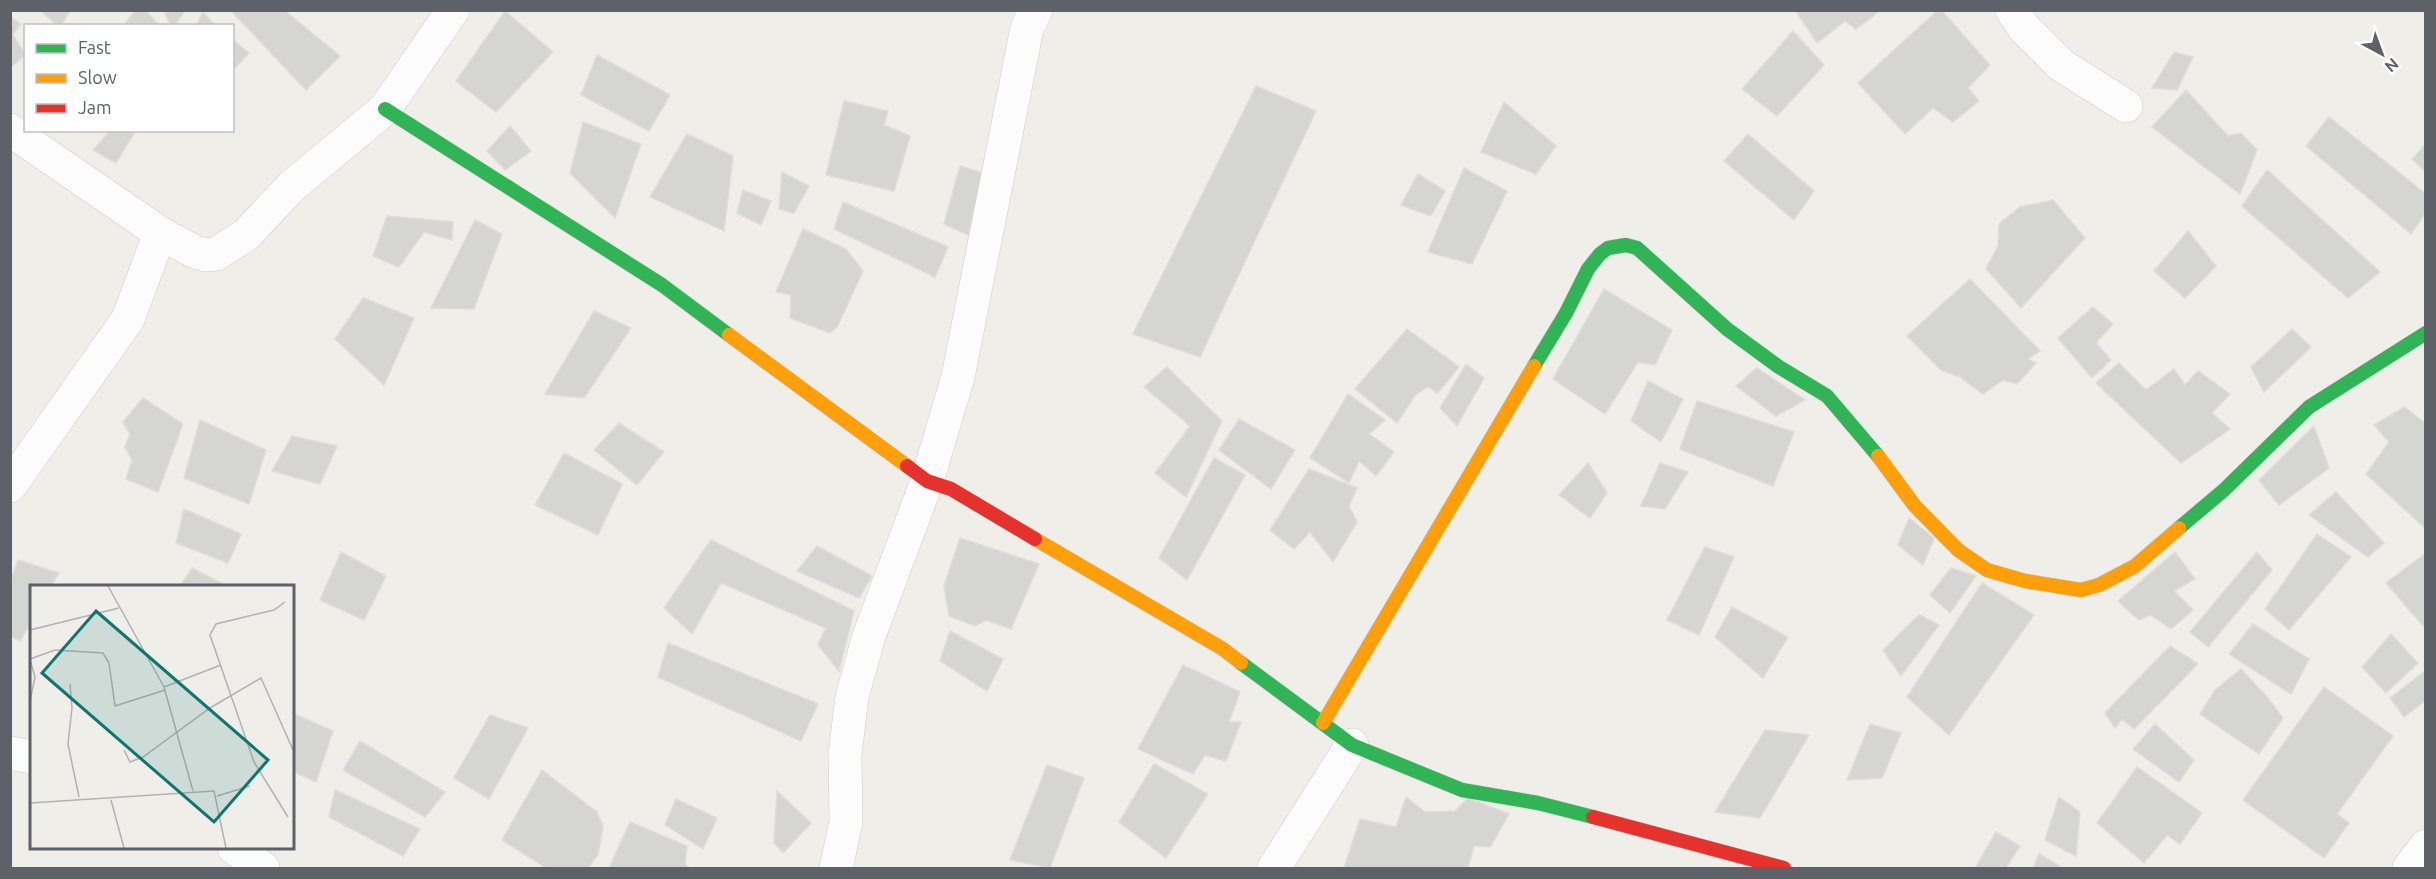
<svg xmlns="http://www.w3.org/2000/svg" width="2436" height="879" font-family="Ubuntu,sans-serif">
<rect width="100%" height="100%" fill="#efeee9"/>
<!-- building -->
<path fill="#d5d5d2" stroke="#deddd8" stroke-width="1.5" d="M40,10H70L61,26H58Z
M136,10H145L160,26H123Z
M163,10H185L175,26H171Z
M235,10H284L340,56L306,90L233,13Z
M1795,10H1881L1856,29L1845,21L1817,43Z
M1938,10H1941L1990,65L1968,88L1979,101L1953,122L1933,108L1905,134L1858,83Z
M505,11L553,52L496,112L456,81Z
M203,12L214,24L216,26H196Z
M10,17L21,24L13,34L25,55L10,68Z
M1793,31L1824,65L1777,116L1742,89Z
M232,39L249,53L232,71Z
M2174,52L2193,57L2177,90L2152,88Z
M597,55L670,95L649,131L581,95Z
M1256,86L1316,111L1200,357L1133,334Z
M2186,90L2228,136L2241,133L2257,150L2240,194L2152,127Z
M844,101L888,111L884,125L910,136L894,191L826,175Z
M1504,102L1556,146L1536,174L1481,152Z
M2329,117L2426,194V212L2411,234L2306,146Z
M583,122L641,144L615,218L570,173Z
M510,126L531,151L505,170L487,151Z
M111,130H136L116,163L93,150Z
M687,134L733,156L724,231L650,197Z
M1748,134L1814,191L1794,220L1724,161Z
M2426,144V172L2412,159Z
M960,166L983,173L968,235L944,224Z
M1464,168L1507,191L1472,264L1428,252Z
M2267,170L2380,272L2348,298L2242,206Z
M782,172L809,186L794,213L779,209Z
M1418,174L1445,191L1431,216L1401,205Z
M743,190L771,201L761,225L737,213Z
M2053,200L2085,238L2021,308L1986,269L1998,246L1999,224L2020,207Z
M843,202L948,247L935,277L834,229Z
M387,216L453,222L452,240L424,232L399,267L373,256Z
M475,220L502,234L474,309L431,308Z
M803,229L846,249L863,271L837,327L830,333L790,318L791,295L776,292Z
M2188,231L2216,266L2185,298L2154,271Z
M1970,279L2040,351L2028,359L2036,363L2017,384L2003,380L1983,394L1960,377L1941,370L1907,336Z
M1604,289L1672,330L1655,365L1638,362L1605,414L1553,379Z
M363,298L414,318L384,385L335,339Z
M2093,307L2113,324L2096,343L2111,360L2092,378L2058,338Z
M594,311L631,328L584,398L545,394Z
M1407,329L1459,367L1438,393L1428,387L1416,394L1397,423L1355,389Z
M2292,329L2311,347L2264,392L2251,367Z
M2119,363L2146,390L2174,369L2185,385L2198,371L2230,394L2212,413L2230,429L2181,463L2096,383Z
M1466,364L1484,378L1457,426L1440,408Z
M1167,367L1222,421L1186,497L1155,473L1190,426L1144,387Z
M1757,368L1805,400L1776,416L1736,386Z
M1648,381L1683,399L1661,442L1631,421Z
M1348,394L1385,420L1369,434L1394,452L1376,476L1359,461L1349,483L1310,458Z
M143,398L183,424L158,492L126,479L132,460L125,447L130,434L123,422Z
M1697,401L1794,432L1773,486L1680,449Z
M2405,407L2426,424V529L2366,474L2389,442L2374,425Z
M1239,419L1295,450L1271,489L1219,450Z
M200,420L266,450L249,504L184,478Z
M619,423L664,452L637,485L594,450Z
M2314,426L2329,468L2279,505L2259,480Z
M292,436L337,446L320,484L272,471Z
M564,453L622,484L598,535L535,505Z
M1214,458L1245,475L1187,580L1159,558Z
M1588,463L1607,493L1590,518L1559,495Z
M1660,463L1688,472L1665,509L1641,506Z
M1309,469L1357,488L1349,506L1357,522L1333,562L1310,532L1294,549L1270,530Z
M2336,492L2384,543L2368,557L2309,515Z
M184,509L241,534L228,563L176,543Z
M1909,518L1934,538L1923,565L1898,545Z
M2317,534L2351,557L2289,630L2265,609Z
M960,538L1039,564L1011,629L986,620L975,626L949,616L944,586Z
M711,540L854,611L839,671L818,645L826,628L721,583L692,634L664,608Z
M817,546L872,576L859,598L797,571Z
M1705,547L1734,557L1699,635L1667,620Z
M341,552L386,576L364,620L320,600Z
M2175,552L2195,579L2174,591L2193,610L2171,629L2151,615L2139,620L2118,601Z
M2257,552L2272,570L2208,647L2190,632Z
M2426,553V629L2386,583Z
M18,560L59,573L51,586H32V620L20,641L10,636V582Z
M192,568L227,586H180Z
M1951,568L1976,576L1950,613L1930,595Z
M1982,583L2034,615L1949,735L1907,697Z
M1732,607L1788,637L1763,678L1715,637Z
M1919,615L1939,625L1901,676L1883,650Z
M2253,624L2309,659L2291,694L2229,654Z
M950,631L1003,659L987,691L940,661Z
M2391,634L2418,663L2386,693L2362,667Z
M668,643L818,704L801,741L658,677Z
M2170,646L2198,664L2134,729L2122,719L2115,728L2105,713Z
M1183,665L1240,692L1229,722H1241L1226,761L1205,755L1193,774L1138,749Z
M2241,669L2267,697L2283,718L2259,754L2200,714L2215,690Z
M2425,671L2426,700L2404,717L2390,698Z
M2324,687L2393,736L2337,814L2349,823L2324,858L2243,800Z
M292,713L333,731L316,782L292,771Z
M490,715L528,728L489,799L454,778Z
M1870,724L1901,733L1882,778L1847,780Z
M2155,724L2194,760L2179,782L2133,749Z
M1765,730L1809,735L1760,818L1715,812Z
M360,741L445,792L425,817L343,770Z
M1154,764L1208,794L1166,858L1119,822Z
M1047,765L1084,778L1050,868L1010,860Z
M2137,767L2202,813L2180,844L2167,835L2144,863L2097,823Z
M542,770L597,812L603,826L598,855L588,868H546L502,840Z
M335,790L420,829L403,856L329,817Z
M777,791L811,823L783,853L774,843Z
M1406,797L1425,812L1455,811L1468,798L1509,814L1490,847L1474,846L1468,868H1344L1360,819L1396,827Z
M2059,797L2080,812L2076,856L2045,840Z
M676,799L717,818L703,849L665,825Z
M630,822L687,846L685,864L689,868H609Z
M1996,832L2020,846L2006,868H1975Z
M2039,854L2063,868H2033Z"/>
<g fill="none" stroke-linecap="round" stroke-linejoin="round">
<!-- street casing -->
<g stroke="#cbcbca" stroke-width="34">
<path id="street" d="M2012,10L2024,28L2061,65L2126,106
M10,130L160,233L195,252L206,255L216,254L246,235L292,186L385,109L453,10
M10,486L128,319L160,233
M10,753L32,757
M234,848L263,868
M836,868L846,822L845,755L852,697L869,636L927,481L958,377L1027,28L1036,10
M1274,868L1352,745
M2409,868L2426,846"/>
</g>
<!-- fast casing -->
<g stroke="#cbcccb" stroke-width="15">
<path id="fast" d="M385,109L662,285L729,335
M1534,366L1566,313L1588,269L1600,254L1608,248L1626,245L1637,248L1727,329L1779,367L1827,396L1878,456
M2179,528L2224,490L2309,407L2426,333
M1241,663L1352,745L1462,790L1538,803L1593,817"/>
</g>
<!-- slow casing -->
<g stroke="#cbcccb" stroke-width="15">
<path id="slow" d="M729,335L907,466
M1878,456L1914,505L1958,550L1987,570L2025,581L2081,590L2099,585L2135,566L2179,528
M1035,539L1223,649L1241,663
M1323,723L1534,366"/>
</g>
<!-- jam casing -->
<g stroke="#cbcccb" stroke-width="15">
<path id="jam" d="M907,466L927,481L951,489L1035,539
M1593,817L1784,868"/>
</g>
<!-- street -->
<use href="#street" stroke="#fdfcfc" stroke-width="33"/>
<!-- fast -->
<use href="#fast" stroke="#30b455" stroke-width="14"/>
<!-- slow -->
<use href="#slow" stroke="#ff9f0a" stroke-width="14"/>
<!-- jam -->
<use href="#jam" stroke="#e5322d" stroke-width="14"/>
</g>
<!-- overview -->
<g transform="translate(30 585)">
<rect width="264" height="264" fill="#efeee9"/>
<path fill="none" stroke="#b1b2b1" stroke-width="1.5" d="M78,1L134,102L163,206M255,17L244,25L186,39L180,50L224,177L258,232M0,45L89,23M0,74L25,65L73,68L79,78L85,121L135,105M0,75L5,92L0,116M40,99L42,123L38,159L49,212M134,102L191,80M94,165L100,177L113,172L180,123L231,93L264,167M187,211L220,201M81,215L94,263M0,218L184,206L196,263"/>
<path fill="#0f766e" fill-opacity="0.15" stroke="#0f766e" stroke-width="3" d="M66,26L238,175L184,237L12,88Z"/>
<rect width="264" height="264" fill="none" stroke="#5e6168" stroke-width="3"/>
</g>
<!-- border -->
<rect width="2436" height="879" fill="none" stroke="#5e6168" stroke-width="24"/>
<!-- legend -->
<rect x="24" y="24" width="210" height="108" fill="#ffffff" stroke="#bfc0c3" stroke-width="1.5"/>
<rect x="36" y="44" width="30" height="9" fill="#30b455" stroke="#bfc0c3" stroke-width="1.5"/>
<text x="78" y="54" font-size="18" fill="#5e6168">Fast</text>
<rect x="36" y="74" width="30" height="9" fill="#ff9f0a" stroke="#bfc0c3" stroke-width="1.5"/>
<text x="78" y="84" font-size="18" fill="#5e6168">Slow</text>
<rect x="36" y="104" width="30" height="9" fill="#e5322d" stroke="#bfc0c3" stroke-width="1.5"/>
<text x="78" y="114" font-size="18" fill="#5e6168">Jam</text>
<!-- north arrow -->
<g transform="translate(2382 54) rotate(139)" stroke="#ffffff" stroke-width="4.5" paint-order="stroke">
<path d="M0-4.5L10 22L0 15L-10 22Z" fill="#5e6168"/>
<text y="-9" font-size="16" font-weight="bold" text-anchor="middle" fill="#5e6168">N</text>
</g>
</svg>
